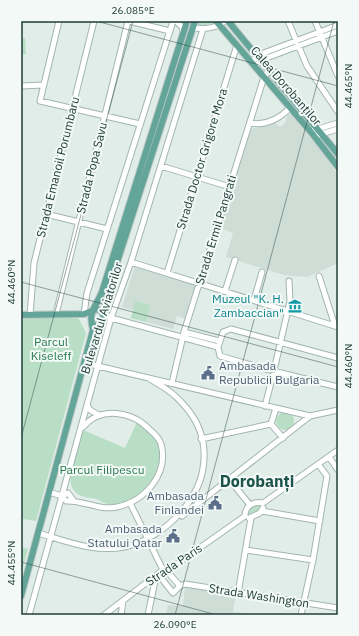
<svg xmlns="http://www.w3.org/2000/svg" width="359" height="636" font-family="'IBM Plex Sans',sans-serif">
<rect width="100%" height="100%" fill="#e1ede8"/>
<!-- built -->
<path fill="#cfddd7" d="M291,114L319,148L338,175V263L307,277L284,275L226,257L233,233L220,228L251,129L275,123L280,127L285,123L287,116Z
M135,266L196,286L186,319L177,316L173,329L131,318L133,310L122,307Z
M185,587L236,594L233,612L262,615H166L168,605L183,606Z"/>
<!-- green -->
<path fill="#b8dfc6" d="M196,21H215V23L198,26L196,25Z
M21,38H25L26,54H21Z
M135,301L150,305L146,322L131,318Z
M76,317L79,319L86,333L36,521L23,519L21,527V318Z
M276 421a9 9 0 1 1 18 0a9 9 0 1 1-18 0Z
M137,422C142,426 151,431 156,437C159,442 160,449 160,455C159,480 139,501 114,504C103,506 100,498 91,498C82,497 73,494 71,484C68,471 79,443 83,430L125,448Z
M259,505L261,507L259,511L248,515L247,511L253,506Z
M21,547L28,549L21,575Z"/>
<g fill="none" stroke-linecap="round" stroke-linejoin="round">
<!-- minor casing -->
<g stroke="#a3b5b0" stroke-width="7">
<path id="minor" d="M59,21L40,101L140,124
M129,21L170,31
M176,21L182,27L183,33
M288,21L307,66L338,112
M315,21L338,76
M192,28C205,29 215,29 225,21
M251,62L261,54L338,25
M255,66L264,59L338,31
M21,86L43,85
M250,123C266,126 279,119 290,108
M314,130L338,123
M318,135L338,129
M161,166L230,187
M46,214L107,229
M131,262L338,327
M167,273L237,45
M319,276L335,326
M225,291L235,260
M254,300L262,272
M104,313L111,318L218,347
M56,314L128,21
M84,314L87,293L173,21
M30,315L34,263L94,21
M184,332L219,341
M85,363L310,416
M275,366L290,301L289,281
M269,370L220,356L218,347L223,332L231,329L338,358
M277,372L338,387
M172,383L184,332L264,77L269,70
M87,405L90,410L99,415
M265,406L273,375
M276,408L271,424L283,438
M201,439L271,424
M329,457L338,470
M229,479L250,505
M49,492L62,496L66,501C83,500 100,511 117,507C145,501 169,474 161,444C159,438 155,434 150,430C132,411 101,406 83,427
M62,496L68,493L73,500
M130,503L163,570
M263,503L338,450
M262,511L320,521
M182,516L310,416L338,410
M245,516C245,506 253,501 263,503
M249,518L260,513L263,508
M38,533C66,541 95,553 124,547C145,543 166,529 180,513C209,482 214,437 183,404C174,393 162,386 150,379
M246,550L313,560
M166,570L180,586
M158,574L173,593L180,586L185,584L338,608
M238,593L251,518
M29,615L111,318L131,262L203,29
M104,615L163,570L171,568L245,516
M121,615L123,601
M148,615L156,576
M301,615L313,560L327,476L318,464"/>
</g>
<!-- major casing -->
<g stroke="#c1c9c8" stroke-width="8">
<path id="major" d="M216,21L311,132L338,167
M228,21L338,154
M21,315L84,314L97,309L104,313
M93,330C88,310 95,309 102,292L187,21
M21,596L93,330L103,318L108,290L195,21"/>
</g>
<!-- minor -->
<use href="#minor" stroke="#fff" stroke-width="5"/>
<!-- major -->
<use href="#major" stroke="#63a599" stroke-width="6"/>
</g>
<!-- ticks -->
<path fill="none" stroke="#203e39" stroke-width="1" stroke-opacity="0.45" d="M96,21L338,86M21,282L338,367M21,438L133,21M21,562L217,615M175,615L334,21"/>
<!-- icons -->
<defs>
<g id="museum-bare" transform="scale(1.08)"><path d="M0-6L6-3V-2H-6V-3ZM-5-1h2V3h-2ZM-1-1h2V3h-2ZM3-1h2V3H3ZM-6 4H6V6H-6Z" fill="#0f9aa8" stroke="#f2f9f6" stroke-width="2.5" paint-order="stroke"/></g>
<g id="civic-bare" transform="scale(1.08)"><path d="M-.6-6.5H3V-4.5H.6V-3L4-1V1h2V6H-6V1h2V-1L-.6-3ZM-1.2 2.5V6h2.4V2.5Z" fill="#5c6f8a" stroke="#f2f9f6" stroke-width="2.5" paint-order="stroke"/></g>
</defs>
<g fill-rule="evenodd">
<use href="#museum-bare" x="295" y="306"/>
<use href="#civic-bare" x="208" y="373"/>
<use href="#civic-bare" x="215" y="503"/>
<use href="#civic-bare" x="173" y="536"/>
</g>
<g text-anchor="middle" stroke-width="4" stroke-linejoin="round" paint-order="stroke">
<!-- street labels -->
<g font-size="12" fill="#203e39" stroke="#f2f9f6">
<text transform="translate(286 86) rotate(49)" y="4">Calea Dorobanților</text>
<text transform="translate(202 159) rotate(-73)" y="4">Strada Doctor Grigore Mora</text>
<text transform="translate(58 167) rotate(-76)" y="4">Strada Emanoil Porumbaru</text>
<text transform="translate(92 168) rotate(-76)" y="4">Strada Popa Savu</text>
<text transform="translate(216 230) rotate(-73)" y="4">Strada Ermil Pangrati</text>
<text transform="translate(102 318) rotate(-73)" y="4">Bulevardul Aviatorilor</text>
<text transform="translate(174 565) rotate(-34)" y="4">Strada Paris</text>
<text transform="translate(259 596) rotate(9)" y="4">Strada Washington</text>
</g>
<!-- culture labels -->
<g font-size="12" fill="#0d838f" stroke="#f2f9f6" text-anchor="end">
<text x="284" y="303">Muzeul "K. H.<tspan x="284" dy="14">Zambaccian"</tspan></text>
</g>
<!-- park labels -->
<g font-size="12" fill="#28784d" stroke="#f2f9f6">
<text x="51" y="346">Parcul<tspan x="51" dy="14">Kiseleff</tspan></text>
<text x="102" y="474">Parcul Filipescu</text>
</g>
<!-- service labels -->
<g font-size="12" fill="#4e5e75" stroke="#f2f9f6" text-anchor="end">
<text x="219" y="370" text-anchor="start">Ambasada<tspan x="219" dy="14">Republicii Bulgaria</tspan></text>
<text x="204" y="500">Ambasada<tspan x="204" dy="14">Finlandei</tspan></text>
<text x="162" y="533">Ambasada<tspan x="162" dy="14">Statului Qatar</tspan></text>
</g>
<!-- district labels -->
<g font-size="16" font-weight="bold" fill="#1b5249" stroke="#f2f9f6">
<text x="257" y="487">Dorobanți</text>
</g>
</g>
<!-- border -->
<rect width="359" height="636" fill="none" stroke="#f2f9f6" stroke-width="44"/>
<rect x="22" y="22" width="315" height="592" fill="none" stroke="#203e39" stroke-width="1.5"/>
<g font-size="10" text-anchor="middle" fill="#203e39">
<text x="133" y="14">26.085°E</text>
<text transform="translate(348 86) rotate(-90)" y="4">44.465°N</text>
<text transform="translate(11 282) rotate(-90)" y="4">44.460°N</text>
<text transform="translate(348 366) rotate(-90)" y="4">44.460°N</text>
<text transform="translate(11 563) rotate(-90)" y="4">44.455°N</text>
<text x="175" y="628">26.090°E</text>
</g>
</svg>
